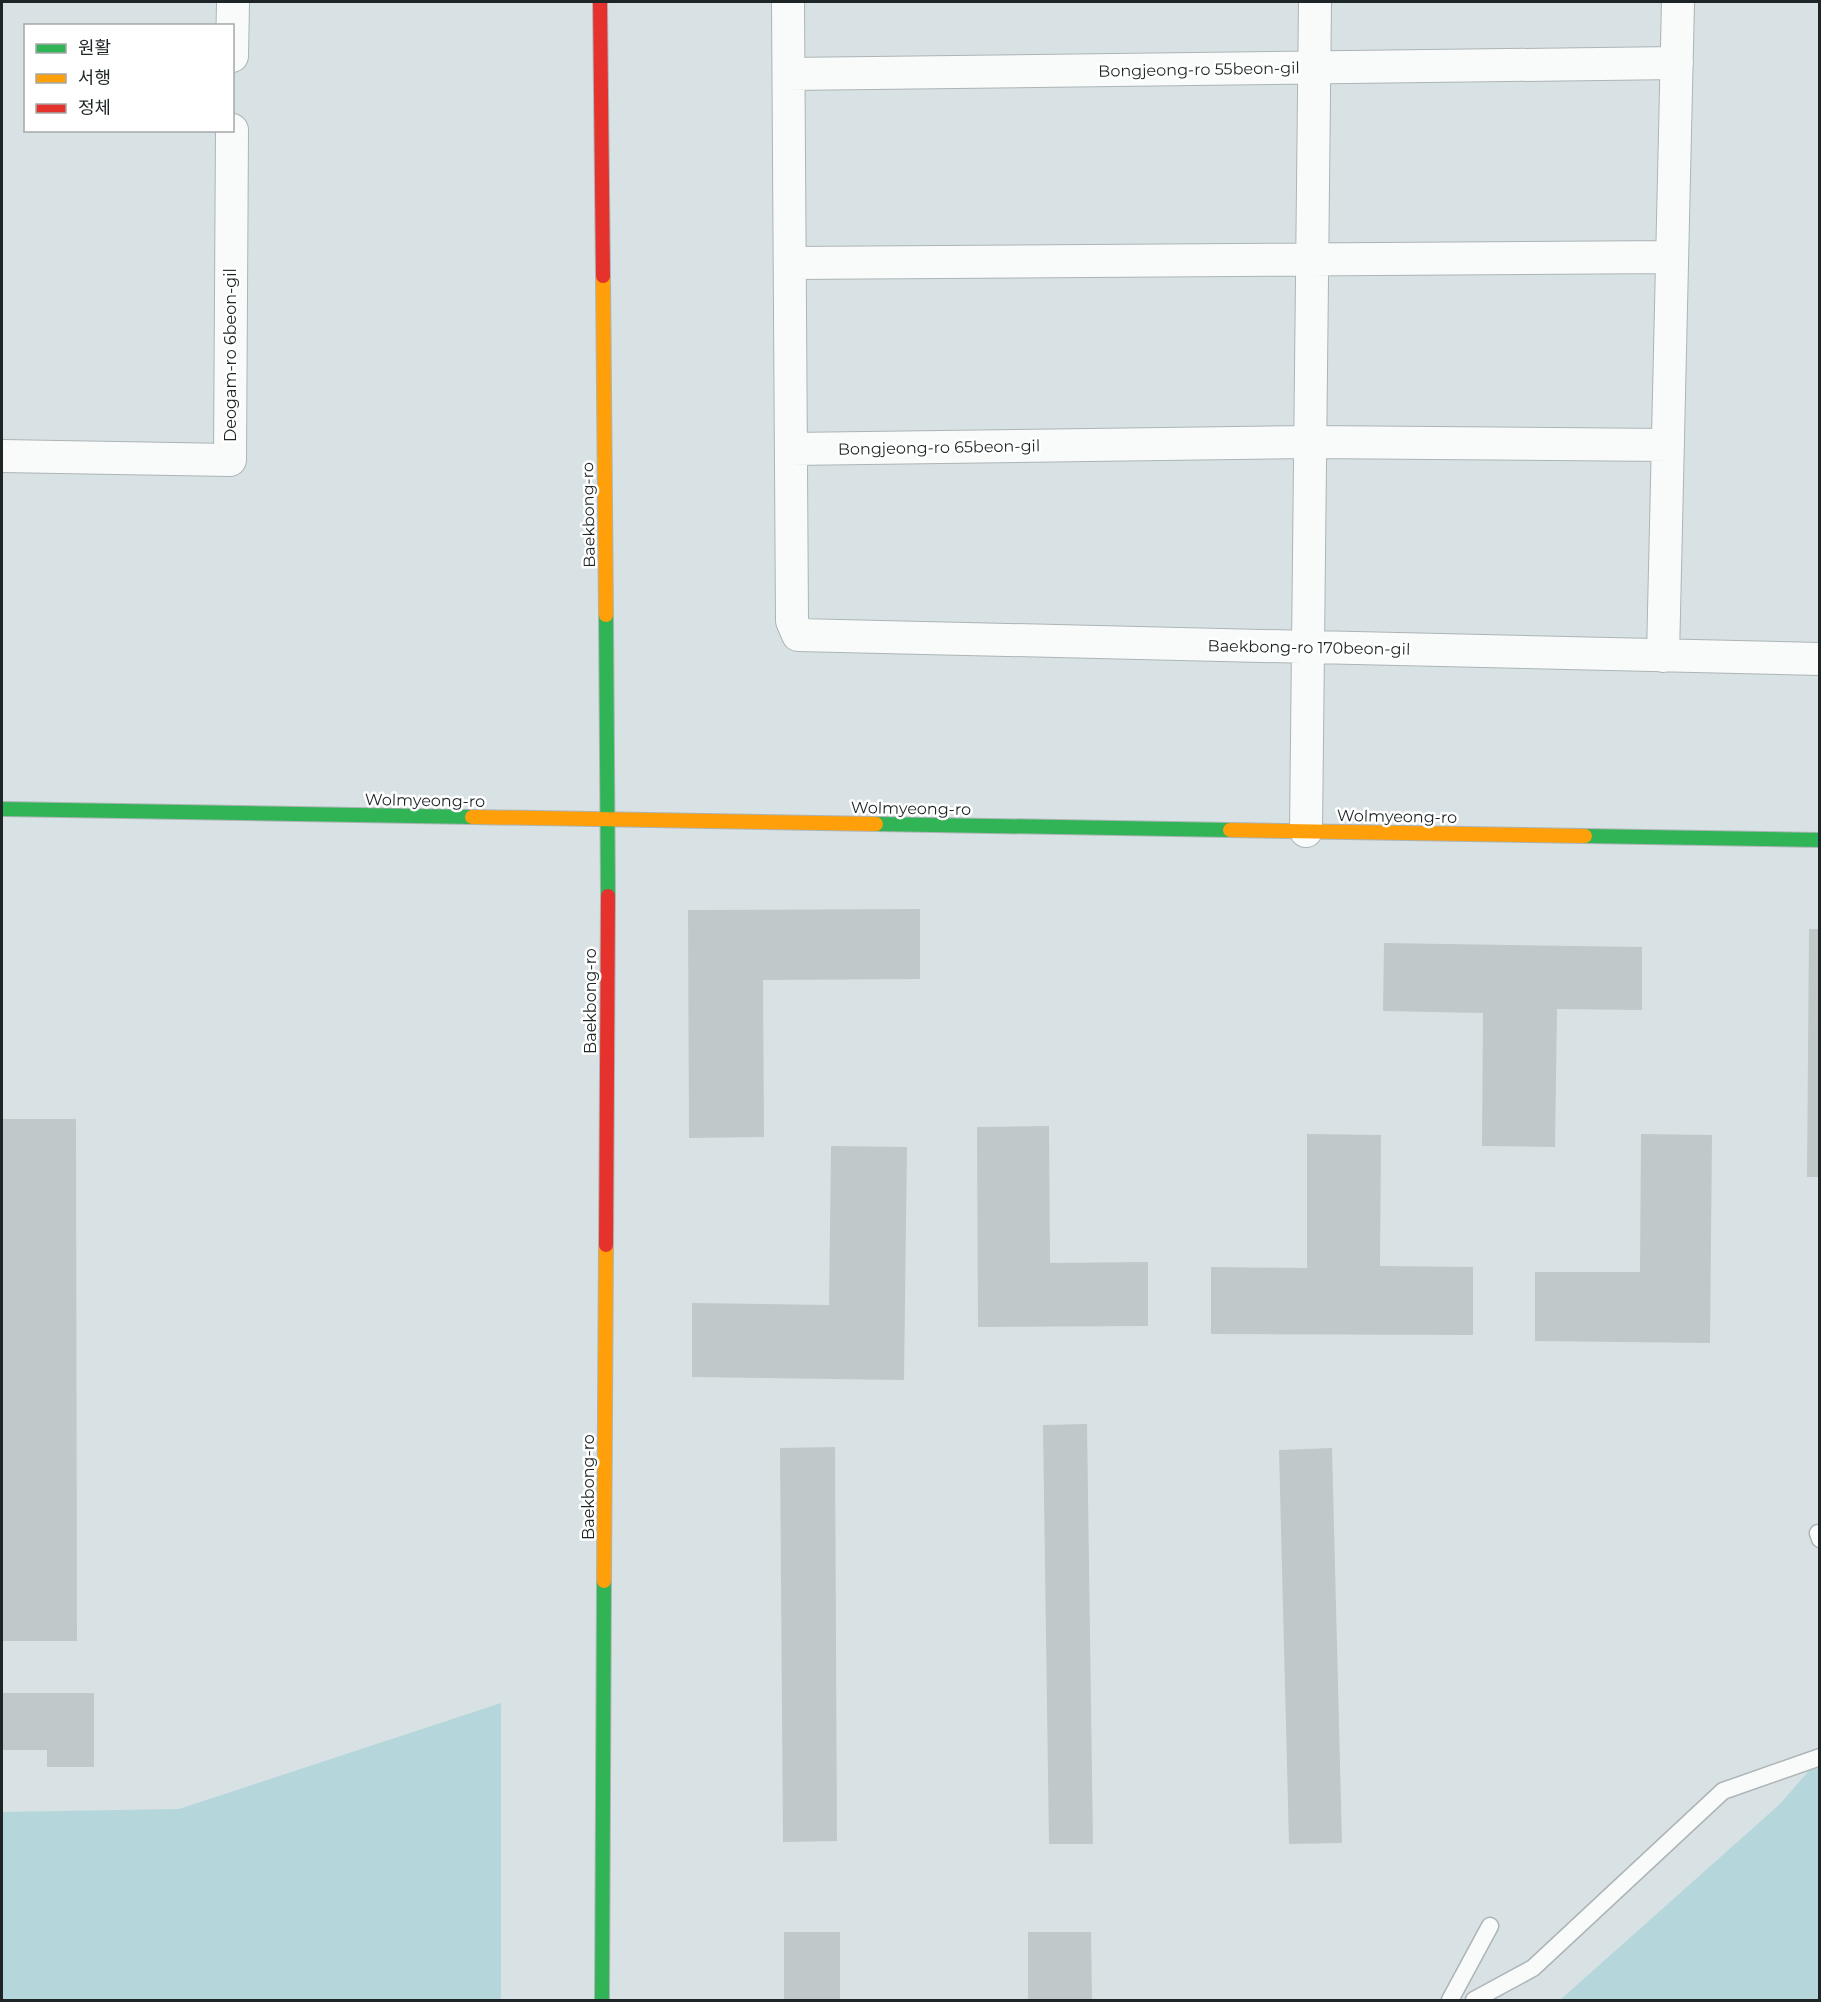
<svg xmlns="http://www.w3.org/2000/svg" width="1821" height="2002" font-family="Montserrat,'Noto Sans KR',sans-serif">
<rect width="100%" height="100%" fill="#d8e2e4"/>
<!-- green -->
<path fill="#b5d6db" d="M501,1703V2000H2V1812L179,1809Z
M1819,1759V2000H1560L1780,1804Z"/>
<!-- building -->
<path fill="#c0c8c9" d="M920,909V979L763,980L764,1137L689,1138L688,910Z
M1809,929H1820V1177H1807Z
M1384,943L1642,947V1010L1557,1009L1555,1147L1482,1146L1483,1013L1383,1011Z
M2,1119H76L77,1641H2Z
M1049,1126L1050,1263L1148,1262V1326L978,1327L977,1127Z
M1307,1134L1381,1135L1380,1266L1473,1267V1335L1211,1334V1267L1307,1268Z
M1641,1134L1712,1135L1710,1343L1535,1341V1272H1640Z
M831,1146L907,1147L904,1380L692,1377V1303L829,1305Z
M1087,1424L1093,1844H1049L1043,1425Z
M835,1447L837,1841L783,1842L780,1448Z
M1332,1448L1342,1843L1289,1844L1279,1450Z
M2,1693H94V1767H47V1750H2Z
M784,1932H840V2000H784Z
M1028,1932H1091L1092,2000H1028Z"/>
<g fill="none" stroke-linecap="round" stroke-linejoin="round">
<!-- lane casing -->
<g stroke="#adb4b6" stroke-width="19">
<path id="lane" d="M1818,1533L1820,1539
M1450,2000L1490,1926
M1474,2000L1533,1968L1723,1791L1820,1757"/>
</g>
<!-- street casing -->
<g stroke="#adb4b6" stroke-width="34">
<path id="street" d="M788,2L792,621L798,635L1820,659
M232,56L233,2
M789,74L1677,63
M790,263L1672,257
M791,449L1310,442L1668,445
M2,456L230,460L232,130
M1663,656L1678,2
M1306,831L1315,2"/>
</g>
<!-- fast casing -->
<g stroke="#adb4b6" stroke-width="16">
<path id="fast" d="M606,615L608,896
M2,809L472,817
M876,824L1230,830
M1585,836L1820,840
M602,2000L604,1581"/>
</g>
<!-- slow casing -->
<g stroke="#adb4b6" stroke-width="16">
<path id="slow" d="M603,276L606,615
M472,817L876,824
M1230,830L1585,836
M604,1581L606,1245"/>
</g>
<!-- jam casing -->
<g stroke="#adb4b6" stroke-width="16">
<path id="jam" d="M600,2L603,276
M606,1245L608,896"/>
</g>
<!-- lane -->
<use href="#lane" stroke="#f9fbfb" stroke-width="16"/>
<!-- street -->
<use href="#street" stroke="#f9fbfb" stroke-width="32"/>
<!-- fast -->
<use href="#fast" stroke="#30b455" stroke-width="14"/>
<!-- slow -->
<use href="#slow" stroke="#ff9f0a" stroke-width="14"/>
<!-- jam -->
<use href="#jam" stroke="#e5322d" stroke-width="14"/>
</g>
<g text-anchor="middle" stroke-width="5" stroke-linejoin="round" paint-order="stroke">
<!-- street labels -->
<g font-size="16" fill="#1e2526" stroke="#fff">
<text transform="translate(1199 69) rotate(-1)" y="6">Bongjeong-ro 55beon-gil</text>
<text transform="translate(230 355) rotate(-90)" y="6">Deogam-ro 6beon-gil</text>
<text transform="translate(939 447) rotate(-1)" y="6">Bongjeong-ro 65beon-gil</text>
<text transform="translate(588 515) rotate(-91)" y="6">Baekbong-ro</text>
<text transform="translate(1309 647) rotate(1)" y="6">Baekbong-ro 170beon-gil</text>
<text transform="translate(425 800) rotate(1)" y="6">Wolmyeong-ro</text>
<text transform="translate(911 808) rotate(1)" y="6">Wolmyeong-ro</text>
<text transform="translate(1397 816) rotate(1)" y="6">Wolmyeong-ro</text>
<text transform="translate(590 1001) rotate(-90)" y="6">Baekbong-ro</text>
<text transform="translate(588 1487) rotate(-90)" y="6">Baekbong-ro</text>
</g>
</g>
<!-- border -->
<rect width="1821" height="2002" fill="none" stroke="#1e2526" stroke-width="6"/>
<!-- legend -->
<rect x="24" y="24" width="210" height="108" fill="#ffffff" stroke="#a5a8a8" stroke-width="1.5"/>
<rect x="36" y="44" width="30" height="9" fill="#30b455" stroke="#a5a8a8" stroke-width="1.5"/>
<text x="78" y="54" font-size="18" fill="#1e2526">원활</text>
<rect x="36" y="74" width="30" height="9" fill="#ff9f0a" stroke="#a5a8a8" stroke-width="1.5"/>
<text x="78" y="84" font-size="18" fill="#1e2526">서행</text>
<rect x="36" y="104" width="30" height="9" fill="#e5322d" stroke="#a5a8a8" stroke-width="1.5"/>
<text x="78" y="114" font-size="18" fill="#1e2526">정체</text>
</svg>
